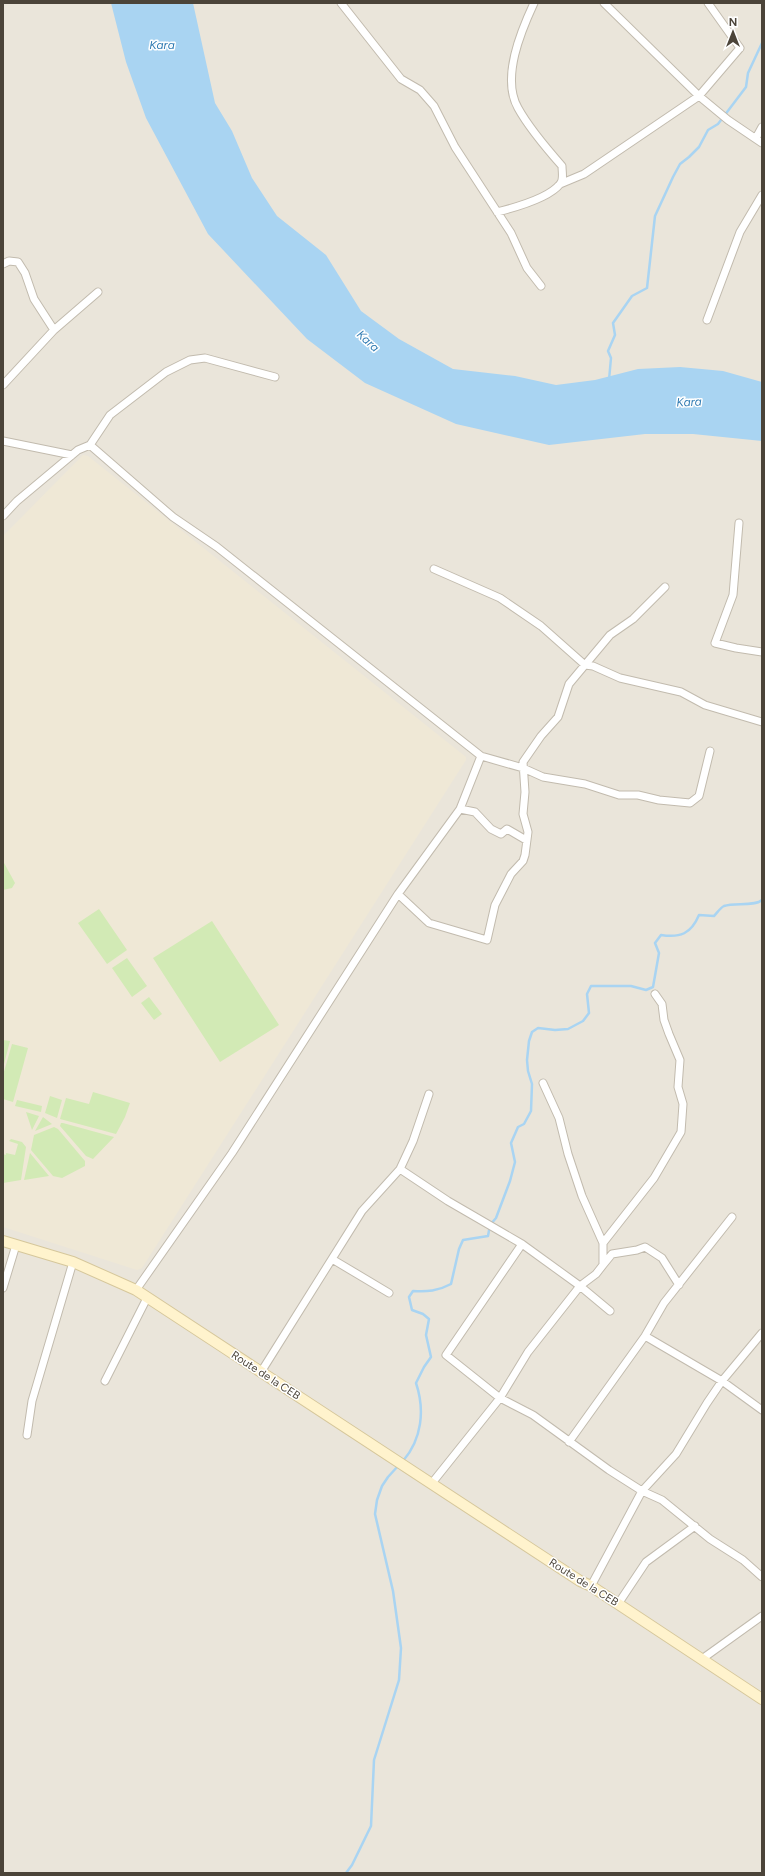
<svg xmlns="http://www.w3.org/2000/svg" width="765" height="1876" font-family="Figtree,sans-serif">
<rect width="100%" height="100%" fill="#f6f3ec"/>
<!-- residential -->
<path fill="#eae5da" d="M3,3H762V1873H3Z"/>
<!-- education -->
<path fill="#efe8d6" d="M83,455L88,456L466,757V760L142,1268L137,1270L3,1227V536Z"/>
<!-- green -->
<path fill="#d2eab5" d="M3,861L15,883L12,888L3,890Z
M99,909L127,950L107,964L78,923Z
M212,921L279,1025L220,1062L153,958Z
M127,958L147,986L132,997L112,968Z
M149,997L162,1014L154,1020L141,1003Z
M3,1040L10,1041L3,1068Z
M12,1044L28,1048L13,1102L3,1099V1075Z
M93,1092L130,1103L125,1117L116,1134L60,1119L66,1098L89,1104Z
M50,1096L62,1100L57,1118L45,1113Z
M17,1100L42,1106L41,1112L15,1106Z
M26,1112L39,1116L32,1130Z
M43,1117L52,1124L35,1131Z
M61,1123H63L114,1137L93,1159L86,1156L60,1126Z
M54,1127L58,1129L85,1161V1166L62,1178L53,1176L31,1150L34,1135Z
M11,1139L22,1142L26,1147L21,1180L3,1183V1154L6,1155V1153L15,1155L18,1144L9,1141Z
M30,1153L49,1176L24,1180Z"/>
<!-- water -->
<path fill="#a9d4f2" d="M111,3H193L215,103L232,131L252,178L277,216L326,255L361,311L399,339L453,369L515,376L556,385L595,380L638,369L680,367L723,371L762,382V441L693,434H645L549,445L456,424L365,383L307,339L208,234L146,118L126,62Z"/>
<g fill="none" stroke-linecap="round" stroke-linejoin="round">
<!-- stream -->
<path stroke="#a9d4f2" stroke-width="2.5" d="M609,380L611,358L608,351L615,335L613,323L632,296L647,288L655,216L673,177L680,164L689,157L699,147L708,130L718,124L746,87L748,73L762,43
M403,1461C422,1439 425,1410 416,1383L424,1367L431,1357L426,1335L429,1319L423,1314L412,1310L409,1297L413,1291C427,1292 438,1291 451,1284L459,1249L463,1240L488,1236L490,1225L496,1218L510,1181L515,1162L511,1143L518,1127L524,1124L531,1111L532,1084L528,1071L527,1060L529,1041L532,1032L538,1028L555,1030L568,1029L583,1021L589,1013L587,994L591,986H631L646,990L653,987L659,953L655,943L661,935C680,938 691,934 699,915L714,916C717,913 720,908 724,906C734,902 754,907 762,900
M346,1873L352,1865L371,1826L374,1760L399,1680L401,1648L393,1591L375,1514L377,1500L382,1486L388,1477L398,1466"/>
<!-- street casing -->
<g stroke="#c2bbae" stroke-width="9">
<path id="street" d="M341,3L401,79L420,90L434,106L455,147L511,233L527,268L541,286
M604,3L699,96L728,120L762,143
M756,138L762,127
M560,184L584,174L699,96L740,48L708,3
M497,212C513,208 549,198 560,184C564,180 562,172 562,166C547,149 529,128 518,108C501,78 521,31 534,3
M3,264L9,261L18,262L25,273L34,299L54,330
M707,320L740,232L762,195
M3,385L54,330L98,292
M3,441L72,455
M90,445L173,517L217,547L481,756L460,809L398,894L232,1153L136,1290
M3,516L17,501L78,450L90,445L110,415L166,372L190,360L205,358L275,377
M739,523L733,595L715,643L736,648L762,652
M434,569L500,598L541,626L585,665L593,666L620,678L681,692L705,705L762,722
M481,756L523,768L543,777L585,784L619,795H638L659,800L690,803L699,796L710,751
M460,809L475,812L491,829L501,834L507,829L526,840
M398,894L429,923L487,940L495,905L511,874L523,861L525,855L528,832L523,814L525,792L523,762L541,736L558,717L569,684L610,635L633,619L665,587
M400,1169L448,1201L522,1244L580,1286L610,1311
M603,1243L654,1178L681,1132L683,1104L678,1087L680,1060L669,1034L664,1020L662,1004L655,994
M522,1244L446,1355L500,1398L533,1415L609,1470L642,1491L591,1586
M332,1259L389,1293
M603,1265L612,1254L637,1250L645,1247L662,1258L679,1285
M3,1288L16,1245
M762,1333L722,1381L707,1403L676,1454L642,1491L662,1500L710,1539L743,1560L762,1577
M645,1336L722,1381L762,1410
M261,1372L362,1211L400,1169L413,1141L429,1094
M105,1381L147,1298
M27,1435L32,1401L73,1262
M569,1442L645,1336L664,1303L732,1217
M432,1483L500,1398L528,1352L580,1286L596,1274L603,1265V1243L582,1196L568,1154L559,1118L543,1083
M618,1604L646,1562L695,1526
M702,1659L762,1616"/>
</g>
<!-- secondary casing -->
<g stroke="#d6c79b" stroke-width="12">
<path id="secondary" d="M3,1241L73,1262L136,1290L580,1581L591,1586L762,1699"/>
</g>
<!-- street -->
<use href="#street" stroke="#fff" stroke-width="7"/>
<!-- secondary -->
<use href="#secondary" stroke="#fff3cd" stroke-width="10"/>
</g>
<g text-anchor="middle" stroke-width="3" stroke-linejoin="round" paint-order="stroke">
<!-- street labels -->
<g font-size="11" fill="#4b4439" stroke="#fff">
<text transform="translate(266 1375) rotate(33)" y="4">Route de la CEB</text>
<text transform="translate(584 1582) rotate(32)" y="4">Route de la CEB</text>
</g>
<!-- water labels -->
<g font-size="12" font-style="italic" fill="#2e7ab2" stroke="#fff">
<text x="162" y="49">Kara</text>
<text transform="translate(368 341) rotate(42)" y="4">Kara</text>
<text transform="translate(689 402) rotate(-2)" y="4">Kara</text>
</g>
</g>
<!-- border -->
<rect width="765" height="1876" fill="none" stroke="#4b4439" stroke-width="8"/>
<!-- north arrow -->
<g transform="translate(733 32)" stroke="#ffffff" stroke-width="3" paint-order="stroke">
<path d="M0-3L7 15L0 10L-7 15Z" fill="#4b4439"/>
<text y="-6" font-size="11" font-weight="bold" text-anchor="middle" fill="#4b4439">N</text>
</g>
</svg>
